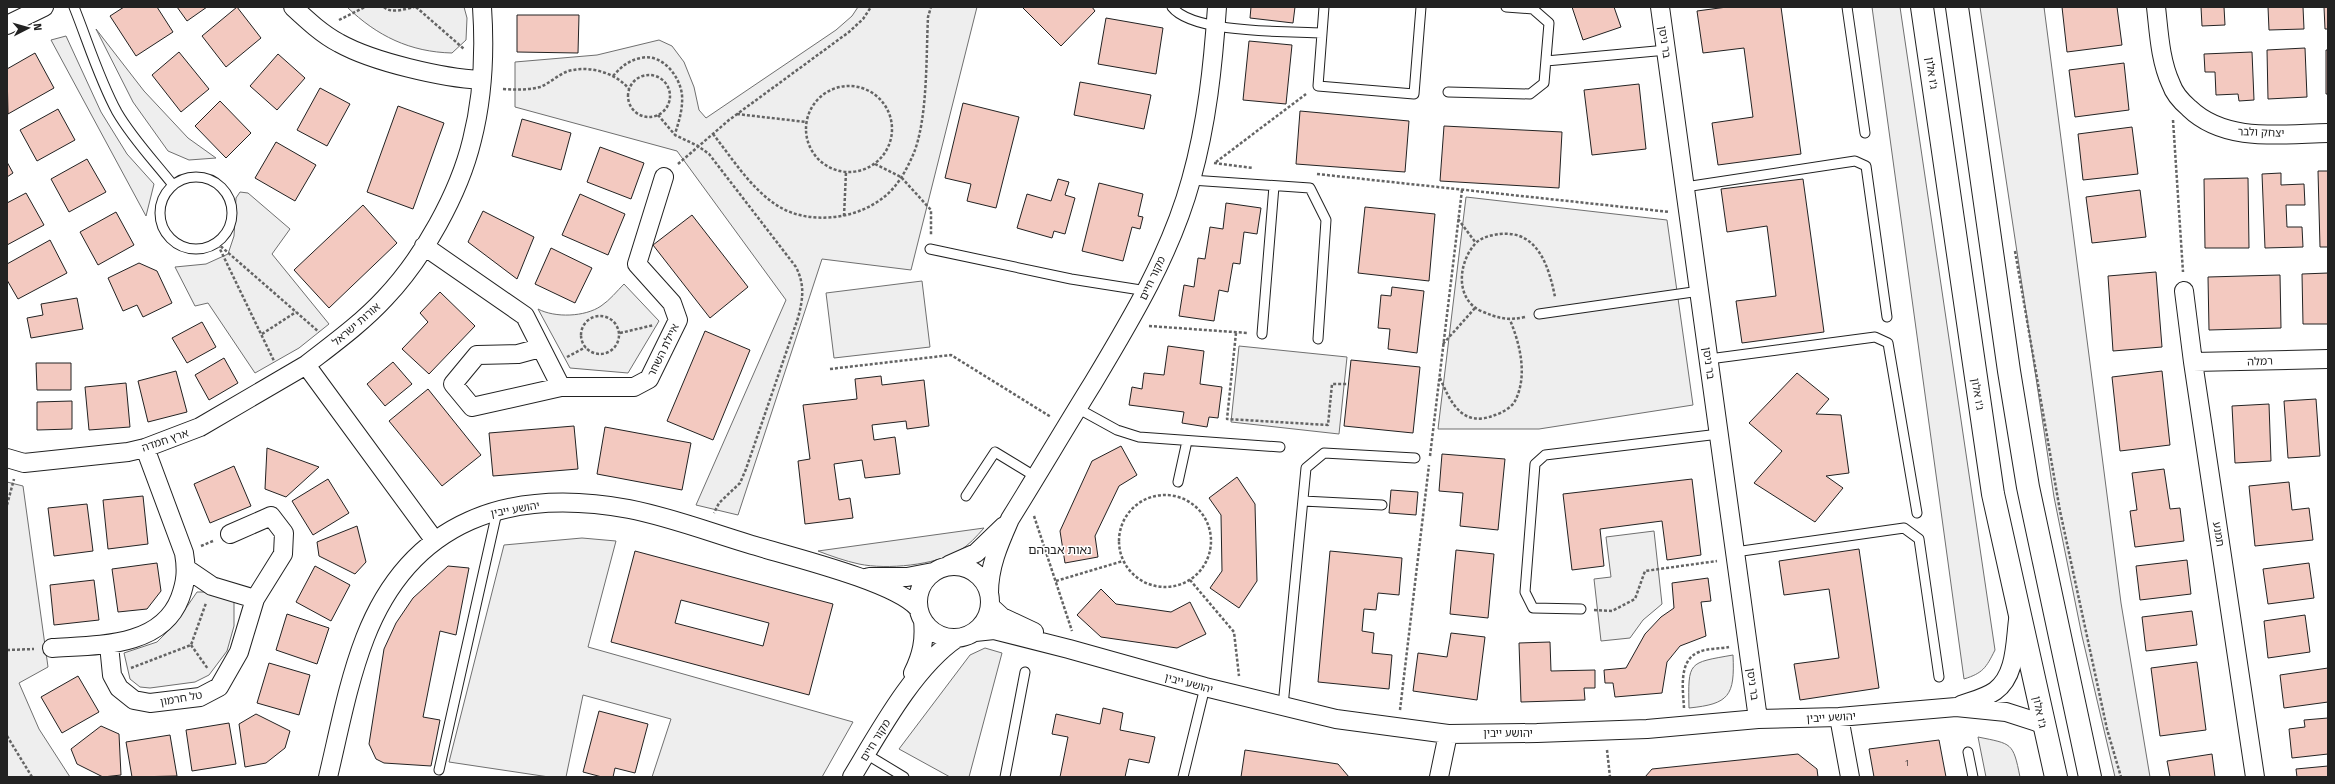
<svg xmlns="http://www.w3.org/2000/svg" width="2335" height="784" font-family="'Fira Sans','Noto Sans Hebrew',sans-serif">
<rect width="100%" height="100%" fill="#fff"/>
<!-- green -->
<path fill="#eee" stroke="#6f6f6f" d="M347,7H464L467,18L466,40L452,53C410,52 377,36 347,7Z
M858,7H977L911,270L822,259L738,515L696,505L786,300L677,151L515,107V62L597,55L659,40L672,46L684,62L694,87L699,110L706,118L836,30L852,16Z
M1872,7H1900L1995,650C1986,668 1983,673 1964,679Z
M1980,7H2044L2121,603L2150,777H2115L2082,636L2054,497Z
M96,29L144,91L188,138L216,158L189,160L168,151L133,102Z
M66,36L101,112L127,154L154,184L146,216L51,40Z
M240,192L248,193L290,229L272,254L329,324L299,348L255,373L208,303L195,306L175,267L206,264L228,254L234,236L236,198Z
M1466,197L1667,220L1693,405L1539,429H1438Z
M922,281L930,347L834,358L826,293Z
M624,284L659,321L628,373L570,368L538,309C555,318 585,317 601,306C610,300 617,291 624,284Z
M1239,346L1347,357L1339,434L1231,422Z
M7,482L23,486L48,667L19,683L39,729L70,777H7Z
M984,528C976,537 969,545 959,551C935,565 887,570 859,564C845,561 831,556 818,551Z
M1654,531L1662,604L1643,620L1630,638L1601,641L1594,579L1611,577L1606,537Z
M582,538L616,541L588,647L853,722L822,777H652L671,719L583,695L566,777H549L449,762L504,545Z
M197,592H218L234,601V626L227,651L209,675L195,682L150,688L140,687L130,679L124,653L157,642L175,624Z
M985,648L1002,653L969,777H950L899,749L970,655Z
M1733,655C1735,696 1729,704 1689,708C1688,661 1688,663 1733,655Z
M1978,737C2012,744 2013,742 2020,777H1986Z"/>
<!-- building -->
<path fill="#f3c9c0" stroke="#222" fill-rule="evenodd" d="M124,7H157L173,32L136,56L110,16Z
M177,7H207L187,21Z
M237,7L261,38L226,67L202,36Z
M1022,7H1092L1095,11L1061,46Z
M1251,7H1295L1293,23L1250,18Z
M1572,7H1614L1621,27L1583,40Z
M1727,7H1781L1801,154L1718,165L1712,123L1753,117L1744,48L1703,53L1697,11Z
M2062,7H2117L2122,45L2067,52Z
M2201,7H2224L2225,25L2202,26Z
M2268,7H2303L2304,29L2269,30Z
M2324,7H2328V29H2325Z
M517,15H579L578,53L517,52Z
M1106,18L1163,28L1156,74L1098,64Z
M1249,41L1292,45L1286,104L1243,100Z
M2305,48L2307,97L2268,99L2267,50Z
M2326,50H2328V94H2326Z
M179,52L209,89L181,112L152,75Z
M2252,52L2254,100L2239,101L2238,94L2216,95L2215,72H2205L2204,54Z
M35,53L54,88L8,114L7,69Z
M278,54L305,78L277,110L250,86Z
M2124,63L2129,110L2075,117L2069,70Z
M1080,82L1151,95L1144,129L1074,115Z
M1639,84L1646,149L1592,155L1584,90Z
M320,88L350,104L327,146L297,130Z
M220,101L251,133L226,158L195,126Z
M963,103L1019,117L996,208L967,201L971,184L945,178Z
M398,106L444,123L413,209L367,192Z
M58,109L75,140L37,161L20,130Z
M1300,111L1409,121L1405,172L1296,164Z
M522,119L571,133L561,170L512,156Z
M1444,126L1562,132L1559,188L1440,181Z
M2132,127L2138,174L2083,180L2078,134Z
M276,142L316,165L295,201L255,178Z
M600,147L644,163L631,199L587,182Z
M87,159L106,192L69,212L51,179Z
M7,162L13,173L7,177Z
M2318,171H2328V247H2320Z
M2281,173V185L2304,184L2305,205H2286L2287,227H2302L2303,247L2265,248L2262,174Z
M2248,178L2249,248H2205L2204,179Z
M1058,179L1069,182L1065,195L1075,198L1065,234L1054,231L1052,238L1017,228L1027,194L1051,201Z
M1803,179L1824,332L1742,343L1736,301L1776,296L1767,226L1727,232L1721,189Z
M1099,183L1143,194L1138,216L1143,217L1140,229L1132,227L1123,261L1082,251Z
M2140,190L2146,237L2092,243L2086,197Z
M26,193L44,225L7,245V203Z
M580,194L625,214L608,255L562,235Z
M1226,203L1261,208L1257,234L1244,232L1240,264L1233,263L1228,292L1219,290L1214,321L1179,316L1184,285L1194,287L1198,258L1205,259L1210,227L1223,229Z
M363,205L397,243L329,308L294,270Z
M1365,207L1435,214L1429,281L1358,273Z
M483,211L534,237L517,279L468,242Z
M116,212L134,245L98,265L80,232Z
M692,215L748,287L710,318L653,245Z
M50,240L67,273L18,299L7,280V264Z
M551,248L592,268L575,303L535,284Z
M139,263L157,271L172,303L143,317L137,305L123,311L108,278Z
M2156,272L2162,347L2113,351L2108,276Z
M2328,273V324H2303L2302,274Z
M2280,275L2281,328L2209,330L2208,277Z
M1392,287L1424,291L1417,353L1388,349L1390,329L1378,328L1381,295L1391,296Z
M440,292L475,326L429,374L402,349L428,322L420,313Z
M77,298L83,329L31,338L27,318L43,315L41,304Z
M202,322L216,347L187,363L172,338Z
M705,331L750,350L713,440L667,421Z
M1168,346L1204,351L1200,384L1222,387L1218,418L1209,417L1207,427L1182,423L1184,412L1129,405L1132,387L1142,389L1144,373L1164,375Z
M224,358L238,383L209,400L195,375Z
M1351,360L1420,367L1413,433L1344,426Z
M393,362L412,384L385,406L367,384Z
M36,363H71V390H37Z
M176,371L187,412L148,422L138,381Z
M2162,371L2170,445L2120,451L2112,377Z
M1797,373L1829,399L1816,414L1841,415L1849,473L1826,476L1843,488L1815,522L1754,483L1782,451L1749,423Z
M881,376L882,385L924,380L929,426L907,429L906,421L872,425L874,440L895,437L900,474L865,478L862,460L834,464L839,500L850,498L853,518L805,524L798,461L810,459L803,405L857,399L855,379Z
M126,383L130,427L89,430L85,387Z
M428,389L481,455L442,486L389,421Z
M2316,399L2320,456L2288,458L2284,401Z
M72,401V429L37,430V402Z
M2269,404L2271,461L2235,463L2232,406Z
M574,426L578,469L493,476L489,433Z
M605,427L691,443L682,490L597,474Z
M1121,446L1137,475L1119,486L1095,536L1098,557L1065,563L1060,531L1092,461Z
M267,448L319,467L286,497L265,489Z
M1442,454L1505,459L1498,530L1460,526L1463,493L1439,491Z
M234,466L251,506L210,523L194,484Z
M2164,469L2170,509L2180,508L2184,541L2135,547L2130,511L2137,510L2132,473Z
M1237,477L1255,504L1257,581L1239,608L1210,588L1222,571L1221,515L1209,498Z
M328,479L349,513L313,535L292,501Z
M1692,479L1701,555L1667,560L1662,521L1600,529L1604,566L1572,570L1563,494Z
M2289,482L2292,510L2309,508L2313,540L2255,546L2249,486Z
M1391,490L1418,492L1416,515L1389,513Z
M143,496L148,544L108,549L103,500Z
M87,504L93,551L54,556L48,508Z
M357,526L366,562L355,574L319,556L317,542Z
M1859,549L1879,688L1800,700L1794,664L1839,658L1829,589L1784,595L1779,561Z
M1456,550L1494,554L1488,618L1450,614Z
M635,551L833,604L809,695L611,642ZM681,600L769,623L763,646L675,623Z
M1330,551L1402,558L1399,595L1378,593L1376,610L1364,609L1362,631L1374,633L1372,653L1392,655L1389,689L1318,682Z
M2187,560L2191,594L2140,600L2136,566Z
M157,563L161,591L147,609L118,612L112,569Z
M2309,563L2314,598L2268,604L2263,569Z
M315,566L350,585L331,621L296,602Z
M448,566L469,568L456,635L440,631L423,717L440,720L431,766L384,763L376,759L369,744L384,649L396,623L413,598Z
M1708,578L1711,601L1701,602L1706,636L1680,646L1667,662L1662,693L1615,697L1613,683H1605L1604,670L1626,668L1645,634L1661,617L1674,608L1672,583Z
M94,580L99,620L54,625L50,585Z
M1101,589L1116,604L1171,612L1190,602L1206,634L1177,648L1101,637L1077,615Z
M2192,611L2197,645L2146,651L2142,617Z
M287,614L329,628L317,664L276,650Z
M2305,615L2310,652L2268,658L2264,621Z
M1451,633L1485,637L1477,700L1413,691L1418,653L1447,657Z
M1550,642L1551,671L1595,670V688H1584L1585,700L1521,702L1519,643Z
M2197,662L2206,730L2160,736L2151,668Z
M269,663L310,675L299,715L257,703Z
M2328,668V702L2284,708L2280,675Z
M78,676L99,712L62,733L41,697Z
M1103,708L1123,713L1120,730L1155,737L1149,763L1129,759L1125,777H1060L1068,737L1052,734L1056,714L1100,724Z
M599,711L648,724L635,773L615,768L613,777H602L583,772Z
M256,714L290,731L285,748L266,763L245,767L239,724Z
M2328,718V754L2292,758L2289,729L2305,727L2304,720Z
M229,723L236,764L192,771L186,730Z
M101,726L119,734L121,775L103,777L77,764L71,749Z
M170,735L177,776L132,777L126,742Z
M1939,740L1946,777H1874L1869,749Z
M1245,750L1338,764L1349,777H1241Z
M1798,754L1817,769L1818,777H1645L1652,769Z
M2212,754L2215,777H2170L2167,761Z
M2328,766V777H2297L2296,769Z"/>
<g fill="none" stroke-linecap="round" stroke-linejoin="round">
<!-- service casing -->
<g stroke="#222" stroke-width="11">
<path id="service" d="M74,7C88,42 99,79 117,112C132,138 154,161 173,185
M1172,7C1193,34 1288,31 1322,33
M1324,7L1318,86L1414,94L1421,7
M1847,7L1865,133
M1546,61L1667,50
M1448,92L1530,94L1544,83L1549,23L1533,9L1506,7
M160 213a36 36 0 1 1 72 0a36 36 0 1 1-72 0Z
M1191,180L1310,188L1326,220L1318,339
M1685,187L1855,161L1866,166L1887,317
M930,249L1071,279L1147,291
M1539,314L1700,291
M1262,334L1274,186
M1709,359L1875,337L1888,343L1917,513
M1077,408L1117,430L1139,437L1280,447
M1178,482L1187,441
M966,496L995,452L1036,477
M1303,501L1382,505
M1735,552L1904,528L1919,539L1939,677
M1581,609L1533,608L1525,592L1535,464L1545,455L1719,434
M1283,706L1306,468L1324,453L1415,458
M1968,752L1973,777
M866,754L904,777
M439,770L497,512
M1005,777L1025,672
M1183,777L1205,687"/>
</g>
<!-- minor casing -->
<g stroke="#222" stroke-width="20">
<path id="minor" d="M293,7C307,20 322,34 339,43C373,62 443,78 481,80
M1660,7L1758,719
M2156,7C2159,33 2160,60 2171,84C2174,93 2182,102 2189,108C2225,143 2282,134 2328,133
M7,25L44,7
M424,246L525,316L561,387H634L649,379L678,320L672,303L637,264L664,177
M2184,291L2193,362L2255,777
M540,348L518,354L477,355L453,384L472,407L561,387
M2193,362L2328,359
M7,458L24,463L128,452L145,448L200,427L306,365
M435,541L306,365C333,344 362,323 385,298C423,258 459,194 472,140C483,97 485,51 482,7
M949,565L976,553L1004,526
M918 602a36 36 0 1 1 72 0a36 36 0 1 1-72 0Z
M187,569L212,586L255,599
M869,577H907L933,572
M989,593C989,566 999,544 1010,519C1038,474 1065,428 1093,383C1132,318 1171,253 1191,180C1207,123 1213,66 1217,7
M990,606L1002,617L1034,632
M975,632L994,630L1069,649L1205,687L1336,719L1448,734L1537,733L1647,729L1758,719L1839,717L1956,707L2006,712L2043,724
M109,645L112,675L119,688L134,700L150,703L200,697L219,687L239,652L255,599L283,554L284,533L271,516L230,534
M52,648C96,645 161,648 180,598C186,582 187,570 184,553L145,448
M913,673C922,655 925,640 923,620
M1961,705C1972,701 1985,698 1995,691C2016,676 2015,643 2018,620
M1839,717L1850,777
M328,777C339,731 348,682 365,638C411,519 511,487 629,509C670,517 709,532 749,544C788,556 894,581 918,608
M852,777C879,732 914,667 957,638
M1439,777L1448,734"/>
</g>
<!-- secondary casing -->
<g stroke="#222" stroke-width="24">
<path id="secondary" d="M1922,7L1993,494L2056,777
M1957,7L2009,371L2028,487L2090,777"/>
</g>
<!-- path -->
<path stroke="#646464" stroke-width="2.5" stroke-dasharray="3 2" stroke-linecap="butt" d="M384,7C391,14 405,9 414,7
M416,7L464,49
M339,20L365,7
M628 96a21 21 0 1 1 42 0a21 21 0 1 1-42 0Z
M613,76C621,67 629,60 641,58C662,53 680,76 682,95C683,109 679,121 675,134
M806 129a43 43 0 1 1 86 0a43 43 0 1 1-86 0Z
M503,89C516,90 528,90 540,87C551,83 560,72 573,70C592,66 617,74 629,89
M737,114L806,122
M658,115L675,135L698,146L709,154L796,267C805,285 803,299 798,318L746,469L740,483L719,503L714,513
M2173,120L2183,272
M713,134C732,158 751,189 778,206C808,225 856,220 884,197C897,187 906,171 913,155C928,120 926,56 928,17L931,7
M1216,162L1306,94
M1214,163L1253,168
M678,164L729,120L849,32L863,19L871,7
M875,164L901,177L931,210V235
M1317,174L1670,212
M844,216L846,172
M1458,219L1476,243
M217,243L319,332
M218,245L274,361
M2015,251L2060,511L2107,729L2121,777
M581 335a19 19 0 1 1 38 0a19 19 0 1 1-38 0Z
M1525,317C1508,321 1497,318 1481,311C1455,299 1458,263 1475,244C1481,237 1492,235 1500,234C1538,230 1549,267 1555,297
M1149,326L1248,333
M620,333L654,325
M1236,333L1227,419L1328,425L1332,384H1348
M262,334L296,312
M1443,344L1475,308
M567,357L586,347
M830,369L951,355L1051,417
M1440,378C1451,404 1463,428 1495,415C1502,413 1512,407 1515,401C1528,376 1520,344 1510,320
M1430,456L1462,190
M1119 541a46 46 0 1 1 92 0a46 46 0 1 1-92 0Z
M7,505L14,479
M1034,516L1072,631
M201,546L213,541
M1190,580L1234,632L1239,676
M1056,581L1123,561
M1594,610L1612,611L1635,599L1645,571L1717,561
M191,645L208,669
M7,650L34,649
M131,668L191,645L206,603
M1684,708C1683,690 1678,660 1699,652C1707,648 1720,649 1729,647
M1400,710L1429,465
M7,736L32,777
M1607,750L1610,777"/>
<!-- service -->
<use href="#service" stroke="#fff" stroke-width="9"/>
<!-- minor -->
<use href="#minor" stroke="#fff" stroke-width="18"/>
<!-- secondary -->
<use href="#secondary" stroke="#fff" stroke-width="22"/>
</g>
<g text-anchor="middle" stroke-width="3" stroke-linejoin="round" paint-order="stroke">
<!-- number labels -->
<g font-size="9" fill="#564c4a">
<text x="1907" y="766">1</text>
</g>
<!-- street labels -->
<g font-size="11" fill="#222" stroke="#fff">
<text transform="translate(1665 42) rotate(81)" y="4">בר ניסן</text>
<text transform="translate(1932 73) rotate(82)" y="4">ג'ו אלון</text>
<text transform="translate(2261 132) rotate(2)" y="4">יצחק ולבר</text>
<text transform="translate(1152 278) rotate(-65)" y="4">מקור חיים</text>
<text transform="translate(356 324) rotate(-41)" y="4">אורות ישראל</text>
<text transform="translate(663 350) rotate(-64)" y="4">איילת השחר</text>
<text transform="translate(2260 361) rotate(-2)" y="4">רמלה</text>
<text transform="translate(1709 363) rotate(82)" y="4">בר ניסן</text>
<text transform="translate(1978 394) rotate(81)" y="4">ג'ו אלון</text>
<text transform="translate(165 440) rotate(-19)" y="4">ארץ חמדה</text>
<text transform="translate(515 509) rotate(-10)" y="4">יהושע ייבין</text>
<text transform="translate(2219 534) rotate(81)" y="4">תמנע</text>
<text transform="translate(1189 683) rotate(15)" y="4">יהושע ייבין</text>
<text transform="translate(1753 684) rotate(82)" y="4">בר ניסן</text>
<text transform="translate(181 698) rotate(-10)" y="4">טל חרמון</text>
<text transform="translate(2040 712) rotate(78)" y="4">ג'ו אלון</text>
<text transform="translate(1831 717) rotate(-3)" y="4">יהושע ייבין</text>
<text x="1508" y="737">יהושע ייבין</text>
<text transform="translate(875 740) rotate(-58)" y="4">מקור חיים</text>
</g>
<!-- neighbourhood labels -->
<g font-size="12" fill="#222" stroke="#fff">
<text x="1060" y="554">נאות אברהם</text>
</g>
</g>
<!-- border -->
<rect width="2335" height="784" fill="none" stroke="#222222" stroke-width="16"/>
<!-- north arrow -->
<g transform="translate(28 28) rotate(84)" stroke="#ffffff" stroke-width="3" paint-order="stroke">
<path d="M0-3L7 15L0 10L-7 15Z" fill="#222222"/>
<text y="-6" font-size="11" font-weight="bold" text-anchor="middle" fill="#222222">N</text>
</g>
</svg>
